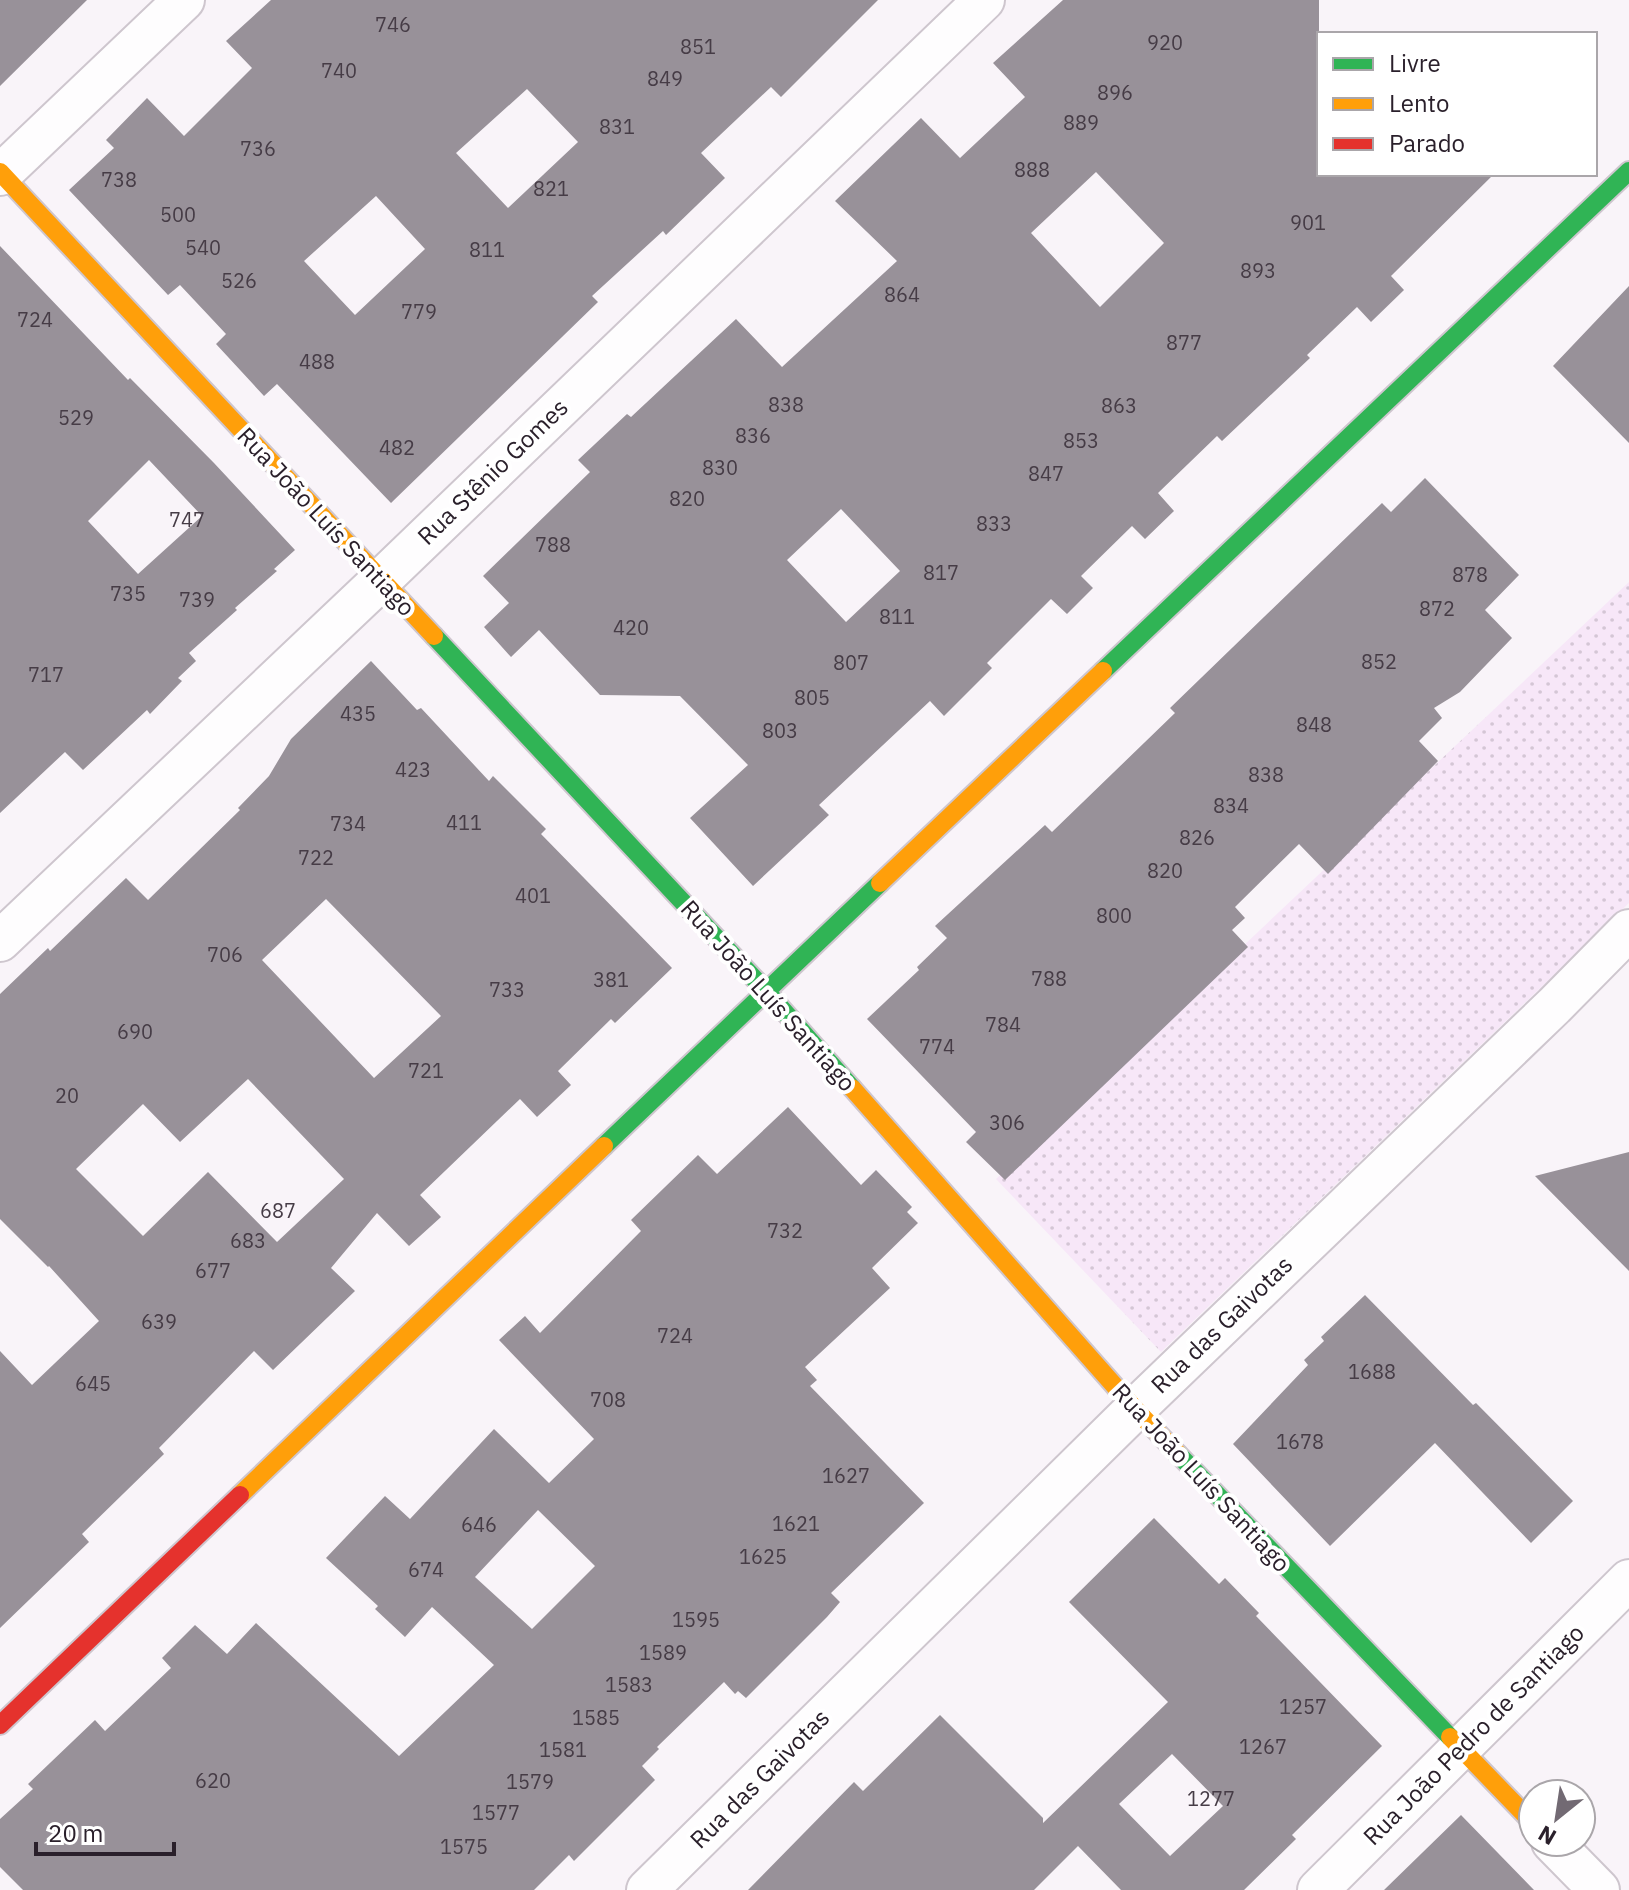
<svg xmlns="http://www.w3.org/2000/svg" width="1629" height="1890" font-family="'IBM Plex Sans',sans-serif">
<defs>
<pattern id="grass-dots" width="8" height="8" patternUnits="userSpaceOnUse" patternTransform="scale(2)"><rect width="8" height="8" fill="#f7e7f8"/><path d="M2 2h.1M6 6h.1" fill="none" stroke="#d4c6d5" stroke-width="1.8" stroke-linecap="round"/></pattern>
</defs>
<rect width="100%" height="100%" fill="#f9f4f9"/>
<!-- grass -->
<path fill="url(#grass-dots)" d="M1629,582V903L1161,1352L996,1179Z"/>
<!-- building -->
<path fill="#989199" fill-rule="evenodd" d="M0,0H87L0,86Z
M271,0H878L781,97L771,87L701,153L725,178L666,235L663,231L592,296L598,302L391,503L277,384L264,396L216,344L226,334L180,285L168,295L69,190L114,148L106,140L147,98L184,136L252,68L226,41ZM527,89L578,142L508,208L456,153ZM376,196L425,249L355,315L304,261Z
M1063,0H1319V174H1494L1391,276L1404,290L1371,322L1357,307L1307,355L1310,358L1222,441L1217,436L1158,493L1174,511L1145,539L1132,526L1081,576L1093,588L1067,614L1051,599L987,663L992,668L944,716L930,701L819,805L829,815L753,886L690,818L748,765L680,696L600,695L539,630L511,657L484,627L509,603L483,576L590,472L578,460L627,414L631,417L736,319L782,367L897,261L835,201L921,118L960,158L1025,97L993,63ZM1096,172L1164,243L1100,307L1031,233ZM841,509L900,571L846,622L787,560Z
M0,246L128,380L130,378L214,463L295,550L274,569L277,571L235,608L237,610L189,653L196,661L178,678L182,681L150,714L147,710L83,770L65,752L0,813ZM149,460L202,516L138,574L88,521Z
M1629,286V443L1553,366Z
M1425,478L1519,575L1485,610L1512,638L1460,692L1434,708L1442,718L1419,741L1438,761L1328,874L1299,844L1235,907L1245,918L1232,930L1248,947L1005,1180L966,1142L976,1132L867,1019L919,970L917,967L947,938L935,926L1045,825L1052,832L1175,713L1170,708L1382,503L1391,512Z
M371,661L417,710L421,708L489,781L493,776L546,829L541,834L672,968L615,1023L611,1019L558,1071L571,1085L537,1117L520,1099L420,1195L441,1217L409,1246L377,1213L331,1268L355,1291L273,1370L254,1351L159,1448L164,1454L82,1534L89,1542L0,1628V1351L32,1385L99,1321L49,1266L48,1267L0,1219V994L48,948L50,951L126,878L148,900L240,810L238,808L269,776L291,739ZM326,899L441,1016L374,1078L262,960ZM248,1079L344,1179L277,1242L208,1172L143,1236L76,1169L143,1104L180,1142Z
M788,1107L861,1185L876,1170L912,1207L907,1212L918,1223L872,1268L890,1288L805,1367L817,1380L810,1386L924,1503L831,1593L840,1602L827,1617L746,1698L738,1691L735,1694L724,1682L657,1747L659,1749L642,1766L655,1780L574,1861L569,1855L534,1890H23L0,1867V1819L33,1789L28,1784L95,1720L105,1731L171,1668L162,1658L195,1625L227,1654L256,1623L399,1756L494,1665L432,1607L405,1637L375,1609L378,1606L326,1558L385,1496L410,1519L494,1429L549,1483L594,1439L499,1340L525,1316L540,1333L641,1231L631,1220L698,1155L717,1174ZM538,1510L595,1566L532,1629L475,1577Z
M1629,1152V1271L1535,1176Z
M1365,1295L1473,1405L1476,1403L1573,1501L1531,1543L1435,1443L1330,1546L1233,1444L1308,1365L1304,1360L1324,1341L1321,1337Z
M1154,1518L1219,1584L1225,1578L1259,1613L1256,1616L1382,1746L1292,1835L1296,1839L1244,1890H1121L1078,1846L1034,1890H748L854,1782L863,1791L940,1715L1043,1818V1823L1168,1702L1069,1602ZM1172,1754L1223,1806L1170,1856L1119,1804Z
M1461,1815L1534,1890H1384Z"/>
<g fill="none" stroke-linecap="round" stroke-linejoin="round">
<!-- street casing -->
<g stroke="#cec6ce" stroke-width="44">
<path id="street" d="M0,175L184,0
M0,941L381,580L984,0
M1552,1842L1599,1890
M647,1890L1135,1409L1554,1006L1629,930
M1318,1890L1629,1580"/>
</g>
<!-- fast casing -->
<g stroke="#cec6ce" stroke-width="22">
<path id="fast" d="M434,636L766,991L852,1088
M1103,671L1629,171
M604,1146L880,883
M1178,1454L1450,1737"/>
</g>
<!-- slow casing -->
<g stroke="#cec6ce" stroke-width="22">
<path id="slow" d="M0,172L434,636
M880,883L1103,671
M852,1088L1135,1409L1178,1454
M240,1495L604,1146
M1450,1737L1533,1823"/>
</g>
<!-- jam casing -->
<g stroke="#cec6ce" stroke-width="22">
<path id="jam" d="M0,1725L240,1495"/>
</g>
<!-- street -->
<use href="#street" stroke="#fefdfe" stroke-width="40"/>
<!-- fast -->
<use href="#fast" stroke="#30b455" stroke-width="18"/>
<!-- slow -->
<use href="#slow" stroke="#ff9f0a" stroke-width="18"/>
<!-- jam -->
<use href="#jam" stroke="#e5322d" stroke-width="18"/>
</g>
<g text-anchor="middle" stroke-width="8" stroke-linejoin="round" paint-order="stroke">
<!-- number labels -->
<g font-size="20" fill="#463c46">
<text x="393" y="32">746</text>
<text x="1165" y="50">920</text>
<text x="698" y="54">851</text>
<text x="339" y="78">740</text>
<text x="665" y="86">849</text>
<text x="1115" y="100">896</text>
<text x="1081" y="130">889</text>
<text x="617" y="134">831</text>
<text x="258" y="156">736</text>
<text x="1032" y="177">888</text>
<text x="119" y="187">738</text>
<text x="551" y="196">821</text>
<text x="178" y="222">500</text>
<text x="1308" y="230">901</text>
<text x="203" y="255">540</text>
<text x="487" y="257">811</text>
<text x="1258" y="278">893</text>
<text x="239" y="288">526</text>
<text x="902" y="302">864</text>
<text x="419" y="319">779</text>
<text x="35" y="327">724</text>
<text x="1184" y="350">877</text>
<text x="317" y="369">488</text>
<text x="786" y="412">838</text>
<text x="1119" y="413">863</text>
<text x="76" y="425">529</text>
<text x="753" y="443">836</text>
<text x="1081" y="448">853</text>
<text x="397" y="455">482</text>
<text x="720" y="475">830</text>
<text x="1046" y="481">847</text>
<text x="687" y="506">820</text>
<text x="187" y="527">747</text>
<text x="994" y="531">833</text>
<text x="553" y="552">788</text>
<text x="941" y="580">817</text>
<text x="1470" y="582">878</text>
<text x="128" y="601">735</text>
<text x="197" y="607">739</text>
<text x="1437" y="616">872</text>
<text x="897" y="624">811</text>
<text x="631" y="635">420</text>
<text x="1379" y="669">852</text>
<text x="851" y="670">807</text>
<text x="46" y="682">717</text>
<text x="812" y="705">805</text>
<text x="358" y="721">435</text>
<text x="1314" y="732">848</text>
<text x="780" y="738">803</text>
<text x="413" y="777">423</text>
<text x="1266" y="782">838</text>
<text x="1231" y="813">834</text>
<text x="464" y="830">411</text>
<text x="348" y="831">734</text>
<text x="1197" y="845">826</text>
<text x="316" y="865">722</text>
<text x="1165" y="878">820</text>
<text x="533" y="903">401</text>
<text x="1114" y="923">800</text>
<text x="225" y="962">706</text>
<text x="1049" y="986">788</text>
<text x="611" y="987">381</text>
<text x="507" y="997">733</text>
<text x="1003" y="1032">784</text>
<text x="135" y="1039">690</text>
<text x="937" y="1054">774</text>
<text x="426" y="1078">721</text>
<text x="67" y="1103">20</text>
<text x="1007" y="1130">306</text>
<text x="278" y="1218">687</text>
<text x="785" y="1238">732</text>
<text x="248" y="1248">683</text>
<text x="213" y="1278">677</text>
<text x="159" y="1329">639</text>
<text x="675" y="1343">724</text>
<text x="1372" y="1379">1688</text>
<text x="93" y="1391">645</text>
<text x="608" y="1407">708</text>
<text x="1300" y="1449">1678</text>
<text x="846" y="1483">1627</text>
<text x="796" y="1531">1621</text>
<text x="479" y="1532">646</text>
<text x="763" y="1564">1625</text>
<text x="426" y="1577">674</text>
<text x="696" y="1627">1595</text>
<text x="663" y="1660">1589</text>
<text x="629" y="1692">1583</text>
<text x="1303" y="1714">1257</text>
<text x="596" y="1725">1585</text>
<text x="1263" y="1754">1267</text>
<text x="563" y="1757">1581</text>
<text x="213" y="1788">620</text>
<text x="530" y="1789">1579</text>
<text x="1211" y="1806">1277</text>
<text x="496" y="1820">1577</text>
<text x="464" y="1854">1575</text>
</g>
<!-- street labels -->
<g font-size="24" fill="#2a202b" stroke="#fff">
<text transform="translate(493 472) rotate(-44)" y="8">Rua Stênio Gomes</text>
<text transform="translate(326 522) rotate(47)" y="8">Rua João Luís Santiago</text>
<text transform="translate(768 996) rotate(48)" y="8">Rua João Luís Santiago</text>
<text transform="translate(1222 1325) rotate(-44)" y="8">Rua das Gaivotas</text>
<text transform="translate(1201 1478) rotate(47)" y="8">Rua João Luís Santiago</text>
<text transform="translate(1474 1735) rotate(-45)" y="8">Rua João Pedro de Santiago</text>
<text transform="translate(760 1779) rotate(-45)" y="8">Rua das Gaivotas</text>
</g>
</g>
<!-- legend -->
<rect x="1317" y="32" width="280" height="144" fill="#ffffff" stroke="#aaa6aa" stroke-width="2"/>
<rect x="1333" y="58" width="40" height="12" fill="#30b455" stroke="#aaa6aa" stroke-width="2"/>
<text x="1389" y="72" font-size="24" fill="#2a202b">Livre</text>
<rect x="1333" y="98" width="40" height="12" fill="#ff9f0a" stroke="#aaa6aa" stroke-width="2"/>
<text x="1389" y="112" font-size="24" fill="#2a202b">Lento</text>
<rect x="1333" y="138" width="40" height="12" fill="#e5322d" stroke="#aaa6aa" stroke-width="2"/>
<text x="1389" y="152" font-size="24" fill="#2a202b">Parado</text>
<!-- north arrow -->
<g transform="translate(1557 1818) rotate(210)"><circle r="38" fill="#ffffff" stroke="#aaa6aa" stroke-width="2"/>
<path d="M0-6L14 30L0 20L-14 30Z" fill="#726a73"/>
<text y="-12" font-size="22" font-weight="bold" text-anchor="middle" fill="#2a202b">N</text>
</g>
<!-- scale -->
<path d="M36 1842v12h138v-12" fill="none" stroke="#2a202b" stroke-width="4"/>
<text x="48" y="1842" font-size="24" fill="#2a202b" stroke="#ffffff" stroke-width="6" paint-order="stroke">20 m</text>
</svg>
